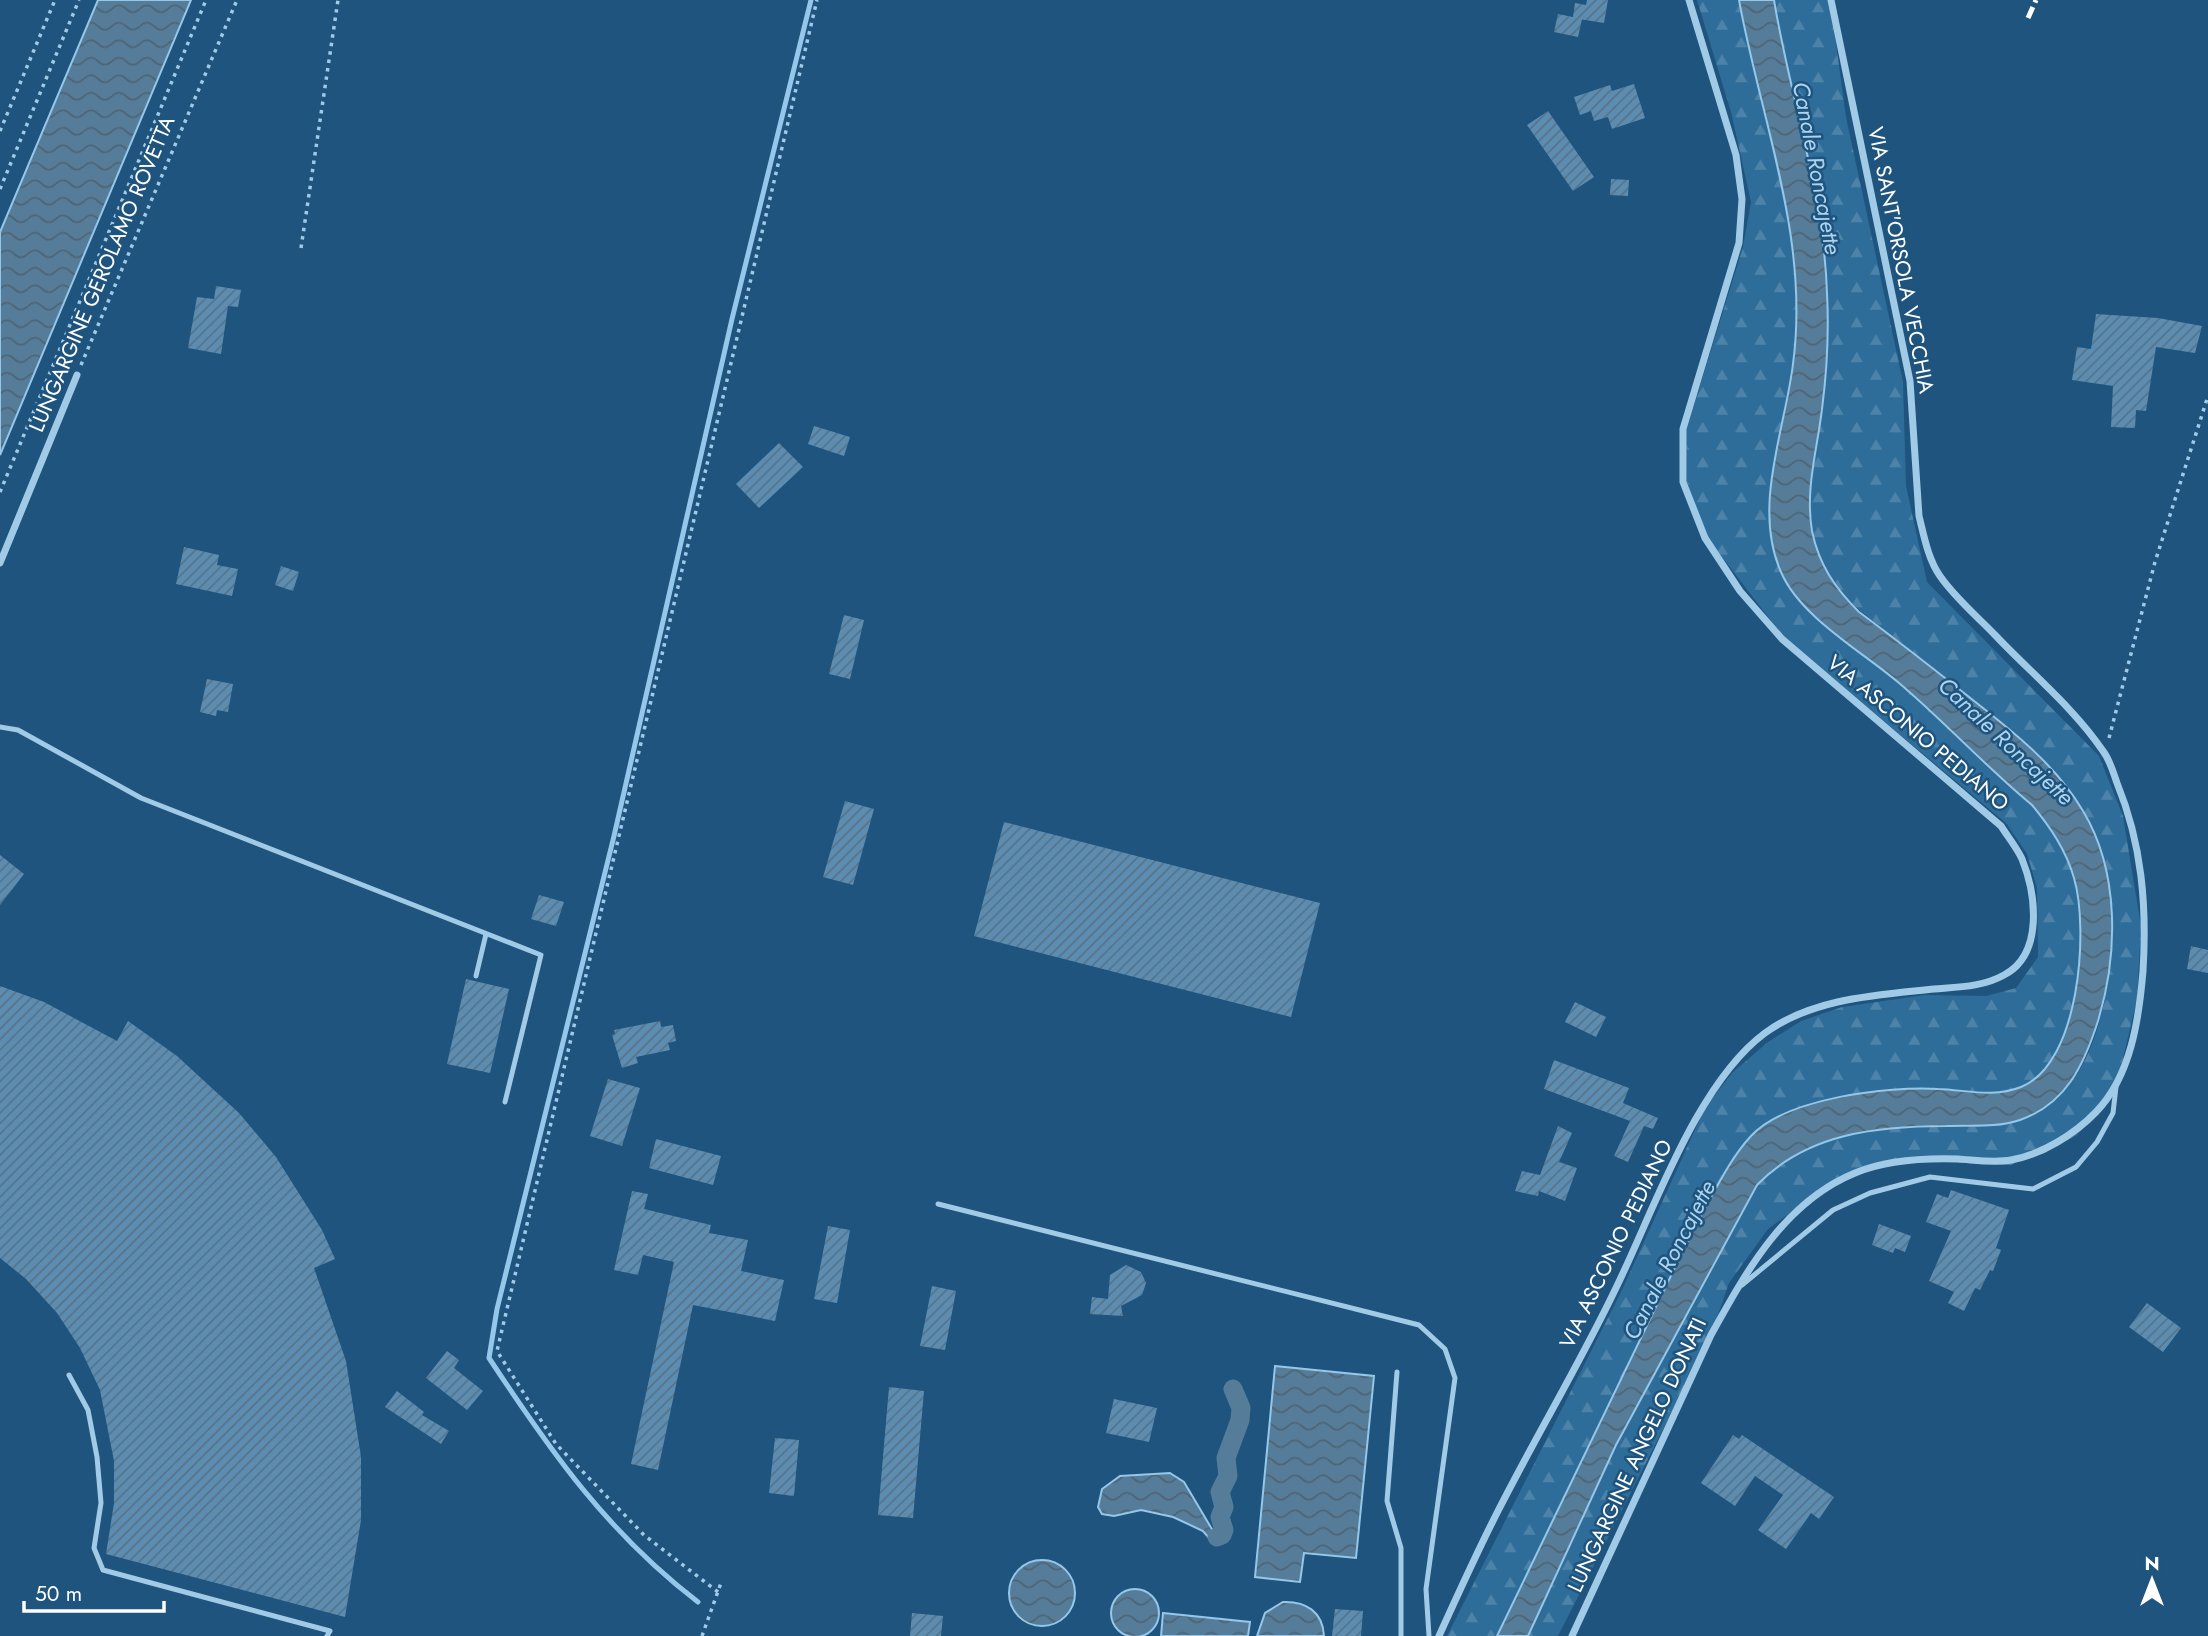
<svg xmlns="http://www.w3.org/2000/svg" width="2208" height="1636" font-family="Jost,sans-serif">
<defs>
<pattern id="forest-firs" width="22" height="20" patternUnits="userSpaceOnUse" patternTransform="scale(1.75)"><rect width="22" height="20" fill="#2e6d99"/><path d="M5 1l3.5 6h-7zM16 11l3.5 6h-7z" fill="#4d83a8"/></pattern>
<pattern id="water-waves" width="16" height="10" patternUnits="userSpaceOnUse" patternTransform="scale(1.75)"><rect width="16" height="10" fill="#557d9a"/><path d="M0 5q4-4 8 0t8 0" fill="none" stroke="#506473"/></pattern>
<pattern id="building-hatch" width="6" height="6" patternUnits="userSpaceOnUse" patternTransform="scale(1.75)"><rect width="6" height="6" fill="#5c8db1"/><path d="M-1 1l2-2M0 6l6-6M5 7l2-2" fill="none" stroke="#567389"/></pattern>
</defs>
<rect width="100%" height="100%" fill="#1e547d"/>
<!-- forest -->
<path fill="url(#forest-firs)" d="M1697,0H1739C1762,121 1810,239 1793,364C1785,428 1754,510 1781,572C1800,617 1863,652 1899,683C1945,722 1986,767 2032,805C2050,827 2066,850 2074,878C2089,929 2080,1064 2021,1087C1993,1098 1967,1090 1938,1089C1888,1086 1786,1098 1751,1136C1727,1162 1713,1196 1695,1226L1497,1636H1447L1621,1292L1705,1108L1732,1073L1768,1042L1801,1021L1842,1007L1925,995L1986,996L2016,988L2038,957L2037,888L2027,854L2006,823L1785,639L1706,536L1687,482L1686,431L1743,247L1751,202L1731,112Z
M1774,0H1830L1846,117L1903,382L1906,486L1927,582L2099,756L2123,816L2141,926L2137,999L2116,1088L2076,1136L2011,1165L1937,1161L1894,1164L1857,1174L1816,1194L1768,1229L1729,1283L1711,1335L1558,1636H1528L1616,1445L1757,1185C1806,1133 1876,1126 1945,1126C1968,1125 1993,1129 2015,1121C2027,1118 2037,1107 2047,1100C2055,1094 2066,1089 2072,1081C2102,1043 2116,962 2108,916C2104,889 2103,856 2093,831C2067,766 1955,685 1899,641C1865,614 1831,594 1817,550C1803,502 1815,458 1822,410C1827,371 1829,332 1827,293C1823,194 1790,97 1774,0Z"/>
<!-- water -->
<path fill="url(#water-waves)" stroke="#94c7e9" stroke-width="2" d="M98,0H191L0,455V232Z
M1739,0H1774C1790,97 1824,194 1827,293C1829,332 1827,371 1822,409C1817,451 1805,489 1812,531C1819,565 1835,588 1859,612C1893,637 1926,663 1959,689C2003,724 2054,761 2083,811C2120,872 2118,955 2098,1021C2084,1065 2066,1104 2020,1120C1996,1128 1972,1125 1947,1126C1878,1126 1807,1133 1757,1185L1616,1445L1528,1636H1497L1695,1226C1713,1196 1727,1162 1751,1136C1786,1098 1888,1086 1938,1089C1967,1090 1993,1098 2021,1087C2080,1064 2089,929 2074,878C2066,850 2050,827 2032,805C1986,767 1945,722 1899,683C1863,652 1800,617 1781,572C1752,507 1785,430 1793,364C1810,239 1761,121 1739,0Z
M1275,1366L1374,1376L1356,1558L1304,1553L1300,1582L1255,1577Z
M1170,1473L1184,1482L1219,1541L1215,1545L1203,1531L1173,1517L1141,1510L1114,1516L1102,1514L1098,1507L1102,1489L1120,1476Z
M1009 1593a33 33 0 1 1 66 0a33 33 0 1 1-66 0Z
M1111 1613a24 24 0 1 1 48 0a24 24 0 1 1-48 0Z
M1283,1602C1306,1601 1323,1612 1324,1636H1257L1265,1613Z
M1163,1613L1250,1622L1248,1636H1161Z"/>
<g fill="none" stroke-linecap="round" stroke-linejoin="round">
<!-- stream -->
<path stroke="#94c7e9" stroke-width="5" d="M698,1602C608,1533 551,1452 489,1358L497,1309L614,836L732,319L811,0"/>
<!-- canal -->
<path stroke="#557d9a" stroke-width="19" d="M1217,1537L1222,1535L1224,1530L1220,1517L1224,1507L1220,1492L1228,1476L1226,1458L1240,1420L1241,1408L1233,1389"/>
</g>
<!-- building -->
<path fill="url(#building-hatch)" d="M1587,0H1608L1604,23L1579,19H1582L1578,37L1554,32L1558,14L1573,17L1575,3L1586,5Z
M1634,84L1645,118L1612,129L1608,117L1594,121L1591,111L1580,115L1574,97L1610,85L1612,91Z
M1548,111L1594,177L1573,191L1527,125Z
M1611,179L1629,180L1628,196L1610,195Z
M216,286L241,290L238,307L228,306L221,354L188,348L197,297L214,299Z
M2096,314L2158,318L2202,326L2195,353L2156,347L2146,411L2136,410L2135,428L2111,427L2113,386L2072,380L2077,347L2091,349Z
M814,426L850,437L844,456L808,444Z
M779,443L803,467L759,508L736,484Z
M184,547L219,555L217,565L238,569L232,596L176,584Z
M281,566L299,572L293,591L275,585Z
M844,615L864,620L850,679L829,674Z
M207,679L233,684L228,712L217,710L216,716L200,712Z
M845,801L874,809L853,885L823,877Z
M1004,822L1320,903L1291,1017L974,936Z
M0,855L24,874L0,905Z
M539,895L564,902L556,926L531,919Z
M2191,946L2208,950V973L2187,969Z
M466,979L509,989L490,1073L447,1064Z
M0,986L44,1002L117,1041L128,1021L177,1056L239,1113L276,1157L322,1230L335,1259L314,1268L346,1361L361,1457V1520L345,1617L106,1554L114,1503V1461L100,1390L80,1348L57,1313L26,1279L0,1258Z
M1575,1002L1606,1017L1596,1037L1565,1022Z
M660,1021L661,1027L673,1025L676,1041L668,1043L670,1050L636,1057L638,1063L622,1068L612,1035L615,1034L614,1030Z
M1554,1060L1629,1088L1623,1103L1658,1118L1653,1129L1644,1126L1628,1162L1614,1156L1630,1121L1544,1089Z
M608,1079L640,1088L622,1146L590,1136Z
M1558,1126L1572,1133L1559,1162L1577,1168L1565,1201L1539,1191L1538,1196L1515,1191L1522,1171L1540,1175Z
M656,1139L721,1156L713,1185L649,1168Z
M1951,1190L2009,1210L1996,1248L2001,1250L1993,1271L1990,1270L1980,1290L1975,1288L1964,1311L1948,1303L1954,1292L1929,1281L1951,1231L1926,1222L1937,1194L1948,1198Z
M632,1191L648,1194L644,1209L711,1225L709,1233L748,1240L741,1271L784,1280L775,1321L693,1305L658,1470L631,1464L674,1262L643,1255L638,1275L614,1270Z
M1879,1224L1911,1236L1905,1252L1895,1248L1893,1253L1872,1245Z
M828,1226L850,1230L837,1303L814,1299Z
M1126,1265L1141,1272L1146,1283L1142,1295L1121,1306L1123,1316L1090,1314L1092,1297L1108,1299L1110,1275Z
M932,1286L956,1291L945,1350L920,1346Z
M2147,1303L2181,1328L2163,1352L2129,1327Z
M447,1351L459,1360L454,1368L483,1391L467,1410L426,1378Z
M889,1387L924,1391L913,1518L878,1515Z
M397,1391L424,1412L422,1415L449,1431L441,1444L385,1407Z
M1114,1399L1157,1408L1149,1442L1106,1433Z
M1733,1435L1739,1439L1742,1435L1834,1497L1819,1519L1811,1513L1786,1549L1758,1530L1783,1495L1755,1476L1735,1506L1701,1483Z
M775,1438L799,1440L794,1496L769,1493Z
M1335,1609L1363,1611L1361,1636H1332Z
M912,1613L943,1616L941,1636H910Z"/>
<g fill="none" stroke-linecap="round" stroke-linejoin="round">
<!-- path -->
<path stroke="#a1cae7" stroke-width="3.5" stroke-dasharray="3.5 5" stroke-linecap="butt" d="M0,131L55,0
M0,189L79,0
M301,248L338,0
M81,365L237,0
M0,492L206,0
M2109,738L2155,562L2208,396
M718,1592L644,1535L556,1444L497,1351L817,0
M702,1636L721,1583"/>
<!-- lane -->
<path stroke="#a1cae7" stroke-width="5" d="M0,727L18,730L141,798L541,955L505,1102
M476,976L486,934
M938,1204L1419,1325L1445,1349L1455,1378L1426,1589L1429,1636
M1742,1285L1833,1210L1870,1193L1930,1177L2033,1189L2076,1167L2097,1142L2113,1113L2116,1087
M1397,1372L1387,1501L1401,1548V1636
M69,1375L88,1410L97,1457L101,1503L94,1548L103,1570L330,1631L327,1636"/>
<!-- street -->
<path stroke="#a1cae7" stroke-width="7" d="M0,563L77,375
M1439,1636C1458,1594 1477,1552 1498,1511C1536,1436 1579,1365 1615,1290C1653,1213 1696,1084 1765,1033C1813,998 1877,995 1934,989C1958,987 1983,987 2004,975C2044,954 2036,894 2022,859C2017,848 2008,837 2001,826L1782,639L1740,591L1705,538L1683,482V429L1739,243L1742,199L1736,155L1689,0
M1572,1636L1711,1335C1746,1272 1784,1202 1855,1173C1886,1160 1925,1158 1958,1159C1975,1160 1994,1163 2011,1160C2041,1155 2075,1134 2096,1112C2131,1076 2139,1019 2143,971C2147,906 2142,844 2117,783C2113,772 2110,760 2103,751C2074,708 2031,673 1996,636C1978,617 1955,598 1940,576C1928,559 1924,536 1919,516L1910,381L1831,0"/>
<!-- rail -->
<path stroke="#fff" stroke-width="5" stroke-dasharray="12 5" stroke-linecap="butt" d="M2028,18L2036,0"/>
</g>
<g text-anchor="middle" stroke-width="5" stroke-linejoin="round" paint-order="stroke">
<!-- street labels -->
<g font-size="21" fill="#fff" stroke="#1e547d">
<text transform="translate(1901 260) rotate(79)" y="7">VIA SANT'ORSOLA VECCHIA</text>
<text transform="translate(102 274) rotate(-67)" y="7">LUNGARGINE GEROLAMO ROVETTA</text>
<text transform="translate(1918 733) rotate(40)" y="7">VIA ASCONIO PEDIANO</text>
<text transform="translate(1616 1244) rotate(-64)" y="7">VIA ASCONIO PEDIANO</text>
<text transform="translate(1637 1455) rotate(-65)" y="7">LUNGARGINE ANGELO DONATI</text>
</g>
<!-- water labels -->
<g font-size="23" font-style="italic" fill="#acd4ef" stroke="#1e547d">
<text transform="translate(1817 168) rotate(79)" y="8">Canale Roncajette</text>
<text transform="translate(2006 741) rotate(43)" y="8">Canale Roncajette</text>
<text transform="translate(1669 1260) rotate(-63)" y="8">Canale Roncajette</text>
</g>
</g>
<!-- north arrow -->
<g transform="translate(2152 1580)" stroke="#1e547d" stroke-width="5" paint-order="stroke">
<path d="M0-5L12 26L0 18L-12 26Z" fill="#ffffff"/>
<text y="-10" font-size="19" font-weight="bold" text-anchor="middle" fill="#ffffff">N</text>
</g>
<!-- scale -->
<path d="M24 1601v10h140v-10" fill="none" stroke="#ffffff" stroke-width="3.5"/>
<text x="35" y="1601" font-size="21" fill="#ffffff" stroke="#1e547d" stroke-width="5" paint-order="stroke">50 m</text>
</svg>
